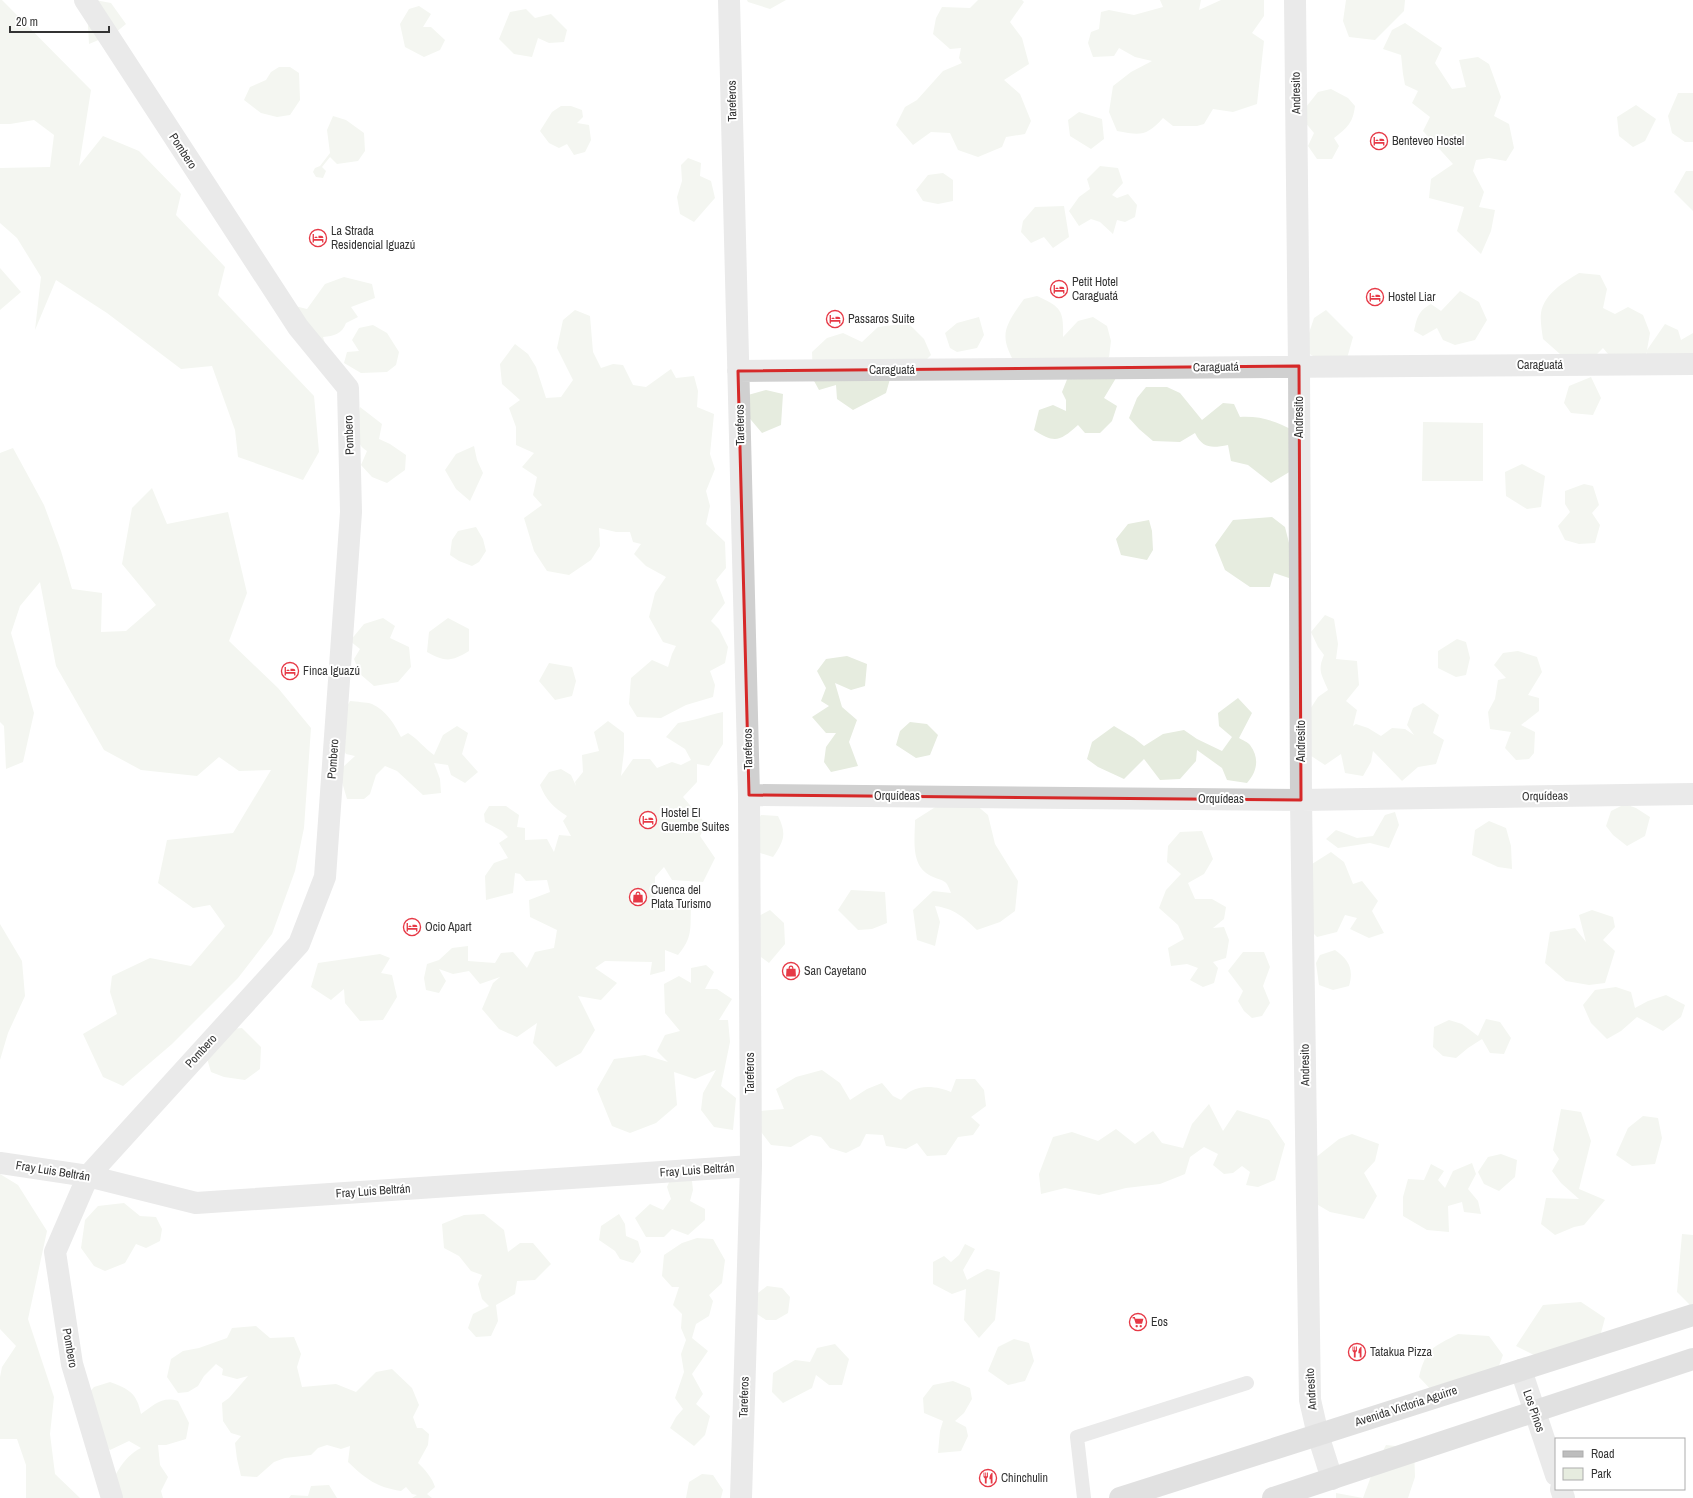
<svg xmlns="http://www.w3.org/2000/svg" width="1693" height="1498" font-family="'Archivo Narrow',sans-serif">
<rect width="100%" height="100%" fill="#fff"/>
<!-- green -->
<path fill="#e6ecdf" d="M0,0H2L91,90L79,166L103,136L139,151L181,194L176,215L225,267L218,295L314,396L319,452L303,480L238,457L235,430L212,366L181,369L107,313L56,280L35,330L41,277L17,238L0,223V168L50,167L54,135L34,120L10,124H0Z
M95,0L111,3L126,24L115,33L89,44L88,26Z
M747,0H786L770,9L748,2Z
M978,0H1022L1024,2L1010,22L1022,38L1029,64L1004,80L1020,94L1031,121L1025,134L1006,137L1002,147L978,157L958,150L950,133L931,132L913,145L896,125L905,107L917,100L943,71L962,63L959,58L961,48L950,49L933,34L936,18L942,7L970,8Z
M1160,0H1201L1199,10L1221,0H1264V16L1252,33L1264,41L1257,104L1233,112L1213,109L1204,124L1197,126H1173L1163,118C1146,137 1140,135 1117,131L1109,112L1113,86L1131,72L1152,61L1135,57L1119,48L1114,56L1093,57L1088,43L1091,32L1099,29L1101,12L1109,10L1134,15L1163,7Z
M1346,0H1405L1404,11L1375,40L1349,37L1343,21Z
M419,6L431,14L423,27H431L445,40L440,50L424,57L405,47L400,24L409,9Z
M526,9L535,18L551,14L567,30L564,42L549,43L538,38L532,57L514,54L499,39L510,12Z
M1405,23L1442,48L1435,63L1452,89L1466,87L1459,60L1478,57L1489,64L1501,97L1494,116L1509,124L1514,148L1506,161L1489,158L1476,160L1473,171L1484,192L1479,207L1495,210L1491,231L1481,254L1457,231L1464,207L1429,198L1431,179L1453,164L1423,131L1430,117L1412,103L1418,91L1405,85L1403,74L1401,55L1383,49L1392,30Z
M279,67H290L299,73L300,100L290,115L277,117L261,113L244,100L250,87L266,80L271,72Z
M1331,89L1348,98L1355,106C1353,123 1347,128 1334,138L1339,146L1332,159H1317L1308,146L1314,133L1304,121L1306,107L1318,92Z
M1678,93H1693V142H1685L1672,133L1668,116Z
M1636,105L1656,119L1645,141L1633,147L1619,136L1617,117Z
M561,106H571L582,110L583,117L577,123L589,125L591,140L585,152L574,155L567,144L559,148L549,143L540,131L552,112Z
M1079,112L1102,119L1104,139L1091,149L1070,136L1068,120Z
M333,116L346,120L364,133L365,151L358,161L337,164L330,157L322,167L326,171L323,178L316,177L313,172L315,168L320,166L330,153L327,130Z
M688,158L701,163L700,176L711,181L715,198L694,222L680,214L677,197L682,181L681,165Z
M1100,166L1118,168L1123,183L1112,195L1117,198L1128,194L1137,205L1135,217L1125,222L1117,220L1113,234L1100,222L1091,219L1079,226L1069,211L1079,197L1090,189L1087,179Z
M1686,171H1693V211L1674,192Z
M943,173L953,180V201L938,204L923,201L916,190L928,175Z
M1064,206L1069,237L1053,248L1044,237L1031,243L1021,232L1023,221L1035,207Z
M0,268L21,292L0,310Z
M1579,273L1600,275L1607,289L1603,308L1615,314L1628,307L1643,315L1650,333L1647,350L1665,324L1678,330L1681,340L1693,333V364H1647V352L1645,357L1608,354L1603,348L1591,360L1560,354L1543,339C1542,331 1540,321 1541,313C1544,294 1564,282 1579,273Z
M344,277L372,284L375,298L351,307L358,317L346,323C342,334 334,336 323,337L326,347L287,304L307,309L325,284Z
M1460,291L1479,302L1487,320L1475,340L1455,345L1443,340L1437,328L1423,336L1414,331C1417,318 1418,311 1431,304L1441,311Z
M1037,296C1061,307 1064,310 1063,337L1078,321L1093,317L1107,326L1111,341L1109,357L1101,363L1116,378L1104,398L1117,406L1112,421L1100,433H1085L1078,425C1060,441 1055,444 1034,430L1039,410L1053,405L1066,411V400L1062,392L1068,377L1018,369C999,336 1002,330 1024,299Z
M575,310L590,316L593,352L601,368L613,364L623,365L633,385L646,387L671,369L676,378L694,376L698,391L697,407L714,414L710,454L715,469L706,491L710,506L706,524L725,542L726,568L716,580L725,603L711,621L719,629L728,647L725,663L710,671L715,685L713,697L686,705L661,718L637,717L629,704L631,678L652,660L668,667L672,654L676,646L663,642L649,617L655,593L666,577L646,566L634,554L641,544L633,542L630,532H616L599,528L600,546L591,560L569,575L547,571L534,551L524,518L542,505L533,495L537,477L522,467L534,453L516,445V427L509,408L520,400L502,384L500,364L515,344L528,354L536,367L546,398L561,397L573,380L557,348L563,320Z
M1326,310L1353,337L1346,362H1324L1306,352L1308,336L1314,318Z
M979,317L984,335L977,348L957,352L950,348L945,333L957,323Z
M908,323L924,339L931,355L906,380L890,379L886,393L853,410L837,399L836,385L819,390L813,379L812,352L827,338L843,333L862,342L878,327Z
M373,325L387,333L399,352L396,365L387,372L361,373L344,363L347,352L359,351L352,340L359,328Z
M1591,377L1601,398L1593,415L1571,413L1564,403L1569,386Z
M1146,387H1167L1180,393L1202,420L1223,403L1234,404L1240,417C1262,416 1274,421 1293,430L1291,471L1271,483L1248,465L1231,461L1228,445C1212,448 1203,449 1195,433L1180,442L1153,441L1139,429L1129,418L1137,398Z
M766,390L783,394L781,425L762,433L746,414L748,395Z
M360,407L382,424L379,439L390,444L406,455L405,470L387,483L372,477L361,465L367,451C351,441 357,423 360,407Z
M1423,422L1483,423V481H1422Z
M474,446L477,460L483,473L470,501L456,489L445,470L456,454Z
M13,448L44,505L61,551L72,589L102,593L101,632L126,631L156,605L122,564L132,508L152,488L167,524L228,512L247,593L229,641L278,688L311,728L304,828L295,871L272,934L238,978L172,1044L123,1086L103,1077L83,1034L117,1014L110,992L112,976L150,958L191,966L225,926L210,905L193,908L158,883L167,840L233,833L271,770L239,771L219,757L197,776L141,770L104,750L56,666L40,582L20,606L11,633L34,713L23,762L6,769L4,726L0,722V453Z
M1522,464L1545,476L1541,507L1527,509L1506,496L1505,472Z
M1584,484L1593,486L1599,505L1592,513L1600,525L1595,543L1579,544L1565,540L1558,526L1570,512L1565,504V491Z
M1272,517L1285,527L1289,543V578L1274,573L1270,587H1250L1225,570L1215,545L1233,520Z
M1149,520L1152,531L1153,550L1147,560L1121,555L1116,539L1128,524Z
M476,527L483,539L486,551L479,562L472,566L459,561L450,555L452,540L458,531Z
M1325,615L1334,619L1338,644L1336,659L1357,661L1359,685L1346,701L1357,710L1353,726L1356,724L1368,728L1381,736L1392,728L1405,729L1414,735L1407,725L1413,708L1423,703L1439,715L1433,733L1444,740L1436,764L1418,767L1402,781L1373,751L1371,762L1363,776L1345,773L1341,754L1325,765L1296,746L1301,723L1318,697L1328,690C1322,675 1317,671 1324,655L1318,647L1311,632Z
M383,618L395,626L390,638L409,647L411,667L398,682L374,686L360,674L354,659L360,649L350,641L364,624Z
M448,618L469,629V651C451,662 445,662 427,652L429,632Z
M1457,639L1466,642L1470,658L1466,675L1456,677L1438,668V651Z
M1518,651L1537,657L1542,672L1528,695L1539,698V711L1521,725L1535,732L1534,753L1529,759L1516,760L1505,748L1511,732L1490,729L1488,712L1495,699L1498,680L1506,678L1494,665L1503,653Z
M847,656L867,664L865,686L851,690L835,683L842,707L857,720L849,742L858,766L831,772L824,762L826,747L836,733H826L812,717L829,706L821,701L826,688L817,671L826,659Z
M549,663L572,667L576,681L572,696L555,700L539,681Z
M1238,698L1252,713L1239,738C1242,740 1248,742 1250,745C1260,758 1257,772 1247,783L1227,780L1222,768L1197,750L1196,761L1180,779L1160,780L1144,759L1124,779L1098,767L1087,759L1092,742L1114,726L1134,738L1144,746L1163,734L1184,730L1197,739L1222,751L1232,737L1219,726L1218,713Z
M350,701C357,702 366,702 372,704C386,710 395,725 401,737L408,733C418,739 424,748 434,755L443,735L457,726L468,733L462,754L478,772L465,783L451,775L448,765L434,763L440,779L441,793L423,795L397,771L385,766L376,775L370,794L364,799H347L342,782L343,767L355,756L346,754L341,746L346,740L328,729L342,715Z
M723,712V744L709,766L697,764V782L683,797L706,824L700,836L715,858L703,882L672,880L664,867L655,877V906L691,907C690,929 693,937 678,955L665,950V971L650,975L652,962L605,961L595,968L617,983L601,1000L578,996L595,1030L581,1053L556,1067L533,1043L537,1023L517,1037L499,1029L482,1009L493,983L500,977L480,984L469,971L453,974L439,969L446,981L439,993L426,990L424,978L427,964L439,960L452,948L468,946V961L495,963L501,953L513,952L527,968L535,952L554,948L557,930L530,917L529,900L550,892L547,880L526,881L520,874L515,873L513,893L486,900L485,876L494,863L508,858L499,843L508,837L502,831L485,822L484,814L489,806H506L519,815L517,827L525,828V840L547,839L554,852L559,835L571,836L563,821L567,816C553,807 546,800 540,785L549,772L561,769L571,775L576,786L575,782L583,772L582,755L599,751L594,732L608,721L624,733V751L621,776L633,759H650L657,768L672,762L681,765L691,760L685,749L666,737L678,723C693,721 708,715 723,712Z
M910,722L927,724L938,735L930,755L916,758L896,745L900,731Z
M975,804L988,815L995,844L1018,881L1015,911L1000,922L977,930C962,916 955,909 935,906L940,922L935,946L917,940L913,910L933,891L951,893C946,878 943,882 931,876C910,866 915,839 915,820L937,806Z
M1625,804L1636,808L1650,817L1645,836L1627,846L1613,835L1606,826L1611,811Z
M1395,812L1399,825L1389,848L1370,843L1338,848L1326,839L1336,830L1357,838L1373,836L1385,815Z
M761,815L778,816C787,834 784,841 773,857L757,852L749,837Z
M1489,821L1506,828L1511,846L1512,869L1498,867L1472,855L1475,830Z
M1202,831L1213,859L1204,874L1188,883L1195,899H1212L1226,907L1224,919L1213,928L1224,927L1229,940L1226,958L1213,962L1218,968L1214,983L1203,987L1190,980L1198,968L1187,964L1171,966L1168,948L1184,939L1178,925L1159,908L1166,890L1181,874L1167,862L1168,846L1180,832Z
M1331,852L1344,862L1353,884L1362,881L1378,901L1372,911L1384,933L1369,938L1350,929L1357,918L1345,915L1337,932L1317,937L1313,933L1312,864Z
M851,890L885,892L887,923L872,929L858,930L838,910Z
M770,910L784,923L785,944L769,963L754,952L749,921Z
M1592,910L1613,917L1615,927L1603,940L1615,951L1605,983L1589,985L1566,981L1545,963L1550,932L1575,928L1586,942L1579,915Z
M0,924L22,961L25,996L8,1033L0,1060Z
M1335,950C1349,960 1354,969 1349,986L1333,990L1319,985L1316,963L1320,955Z
M1243,952H1264L1270,967L1263,986L1270,1003L1262,1016L1252,1018L1244,1011L1238,1001L1243,991L1228,971Z
M380,954L390,958L381,973L392,975L397,997L383,1020L360,1021L345,1003L344,989L331,1000L311,987L318,963Z
M706,965L714,972L705,989H717L732,999L719,1020H728L730,1042L721,1086L736,1098L733,1130L714,1127L701,1110L703,1093L716,1070L695,1079L674,1072L677,1105L656,1123L630,1133L612,1126L597,1089L614,1059L645,1055L668,1062L657,1051L665,1035L680,1031L665,1013L664,984L679,976L691,983V968Z
M1616,987L1631,992L1635,1008L1648,1001L1666,995L1685,1005L1681,1017L1663,1031L1637,1017L1621,1031L1607,1039L1591,1023L1583,1005L1595,990Z
M1486,1019L1500,1022L1511,1038L1504,1054L1490,1053L1482,1039L1468,1048L1456,1058L1443,1056L1433,1047L1434,1027L1449,1020L1462,1024L1478,1036Z
M242,1028L261,1047L260,1069L245,1080L224,1077L211,1072L206,1055L220,1030Z
M822,1070L840,1083L850,1100L867,1089L882,1083L893,1096L901,1100C904,1097 907,1093 911,1091C923,1084 940,1087 951,1092L956,1079H975L984,1090L986,1106L971,1117L980,1125L973,1135L958,1137L946,1155L927,1156L917,1143L906,1149L886,1146L883,1135L866,1134L860,1146L846,1153L830,1148L821,1137L811,1135L791,1147L771,1145L758,1128L760,1111L784,1109L776,1089L796,1077Z
M1209,1104L1223,1131L1237,1110L1269,1120L1285,1144L1275,1180L1258,1187L1246,1185L1250,1172L1242,1166L1233,1173L1224,1174L1213,1165L1218,1154L1204,1147L1190,1157L1185,1174L1160,1184L1126,1188L1099,1195L1065,1188L1041,1194L1039,1174L1053,1137L1072,1132L1098,1141L1116,1129L1135,1144L1153,1131L1162,1143L1183,1148L1192,1124Z
M1561,1109L1581,1112L1591,1141L1579,1189L1605,1200L1584,1225L1574,1227L1555,1235L1541,1224L1546,1198L1579,1199L1561,1183L1552,1171L1559,1159L1553,1150Z
M1643,1116L1658,1118L1662,1138L1655,1164L1632,1166L1616,1155L1628,1128Z
M1352,1134L1379,1144L1375,1161L1364,1173L1377,1196L1364,1219L1330,1212L1313,1202L1315,1158L1339,1139Z
M1501,1154L1517,1160L1515,1177L1499,1191L1484,1184L1478,1172L1488,1157Z
M1472,1163L1476,1174L1468,1189L1478,1201L1481,1214L1464,1212L1462,1202L1448,1206L1449,1232L1427,1230L1403,1216V1197L1408,1179L1424,1180L1431,1164L1444,1171L1438,1180L1445,1188L1453,1171Z
M0,1174L18,1185L47,1231L28,1319L54,1397L50,1434L55,1474L80,1498H26V1465L17,1439H0V1377L2,1367L16,1346L0,1329Z
M670,1180L692,1181L693,1190L690,1201L705,1209V1220L688,1235L672,1229L664,1237H646L635,1218L650,1204L663,1210L671,1199L667,1187Z
M124,1203L140,1216L156,1217L162,1229L160,1241L146,1248L136,1244L125,1263L105,1271L94,1266L81,1248L85,1220L98,1206Z
M484,1214L504,1230L508,1252L520,1243H533L551,1264L535,1280L517,1281L515,1294L496,1305L498,1321L491,1336L476,1337L468,1328L473,1314L489,1306L482,1299L478,1284L482,1275L471,1271L459,1256L444,1248L442,1224L464,1215Z
M619,1214L625,1224L626,1236L638,1241L641,1252L633,1263L620,1259L615,1251L599,1240L601,1226Z
M1682,1234L1693,1235V1308L1677,1292Z
M697,1238L713,1239L725,1260L722,1283L709,1295L713,1301L709,1316L696,1324L692,1338L708,1351L692,1374L703,1394L696,1404L710,1416L705,1435L694,1446L670,1428L676,1417L683,1409L675,1398L684,1372L681,1354L686,1340L681,1328L682,1314L673,1305L679,1287H672L662,1276L664,1255L682,1243Z
M965,1244L975,1249L963,1270L967,1280L987,1269L1000,1272L995,1320L979,1338L964,1320L966,1289L952,1294L933,1284V1262L944,1256L951,1262L959,1255Z
M767,1286L782,1288L790,1297L788,1313L776,1320H766L757,1314L758,1293Z
M1581,1302L1605,1318L1595,1355L1550,1363L1516,1346L1543,1305Z
M256,1326L270,1338L294,1337L301,1354L297,1367L302,1387L336,1384L356,1392L376,1372L392,1369L412,1388L419,1405L413,1417L417,1428H422L429,1434L428,1445L418,1463C424,1468 433,1479 435,1487L427,1494L432,1498H412L417,1495L412,1494L406,1487L401,1491C376,1487 366,1479 348,1462L350,1446L341,1449L327,1445L318,1448L311,1455L285,1458L274,1462L257,1477L241,1476L237,1459L235,1443L241,1436L231,1433L223,1421L222,1403L229,1398L248,1376L237,1379L222,1375L223,1369L216,1364L204,1376L198,1386L188,1392L178,1393L167,1377L171,1359L183,1351L199,1348L227,1338L232,1328Z
M1458,1334L1489,1336L1503,1355L1494,1379L1434,1393L1419,1377C1426,1348 1433,1347 1458,1334Z
M1014,1339L1029,1343L1034,1361L1025,1381L1008,1385L988,1371L998,1347Z
M835,1344L849,1359L842,1385H829L816,1375L812,1388L783,1403L772,1392L773,1373L795,1360L810,1362L817,1348Z
M953,1381L970,1388L972,1399L964,1413L955,1421L966,1427L968,1436L961,1451L938,1453L940,1431L943,1421L924,1413L923,1398L933,1385Z
M110,1382C129,1389 137,1393 141,1414C154,1405 162,1396 178,1401L189,1423L186,1439L166,1445H158L160,1465L168,1477L161,1491L163,1498H106C112,1480 122,1457 141,1448L129,1441L110,1450L101,1442L78,1406L94,1387Z
M1386,1445L1414,1448L1415,1477L1408,1498H1336V1493L1363,1498L1373,1471Z
M702,1474L713,1475L723,1490L721,1498H686L689,1482Z
M329,1485L337,1498H289L291,1495L308,1496L311,1486Z"/>
<g fill="none" stroke-linecap="round" stroke-linejoin="round">
<!-- service -->
<path stroke="#d0d0d0" stroke-width="14" d="M1084,1498L1077,1437L1247,1383"/>
<!-- minor -->
<path stroke="#d0d0d0" stroke-width="22" d="M85,0L298,327L348,388L351,512L325,877L299,944L88,1176L55,1252L72,1364L112,1498
M729,0L749,795L751,1166L741,1498
M1295,0L1299,366L1301,800L1310,1400L1318,1435L1332,1479
M738,371L1693,364
M749,795L1301,800L1693,794
M0,1163L88,1176L196,1203L751,1166
M1521,1370L1556,1475
M1561,1489L1564,1498"/>
<!-- secondary -->
<path stroke="#bdbdbd" stroke-width="22" d="M1120,1498L1693,1315
M1273,1498L1693,1359"/>
</g>
<!-- marked area -->
<path d="M0 0H1693V1498H0ZM1299,366L1301,800L749,795L738,371Z" fill="#fff" fill-opacity=".55" fill-rule="evenodd"/>
<path fill="none" stroke="#d62828" stroke-width="3" stroke-linejoin="round" d="M1299,366L1301,800L749,795L738,371Z"/>
<!-- icons -->
<defs>
<g id="hotel-ring" transform="scale(0.9)"><circle r="9.5" fill="#fff" stroke="#e63946" stroke-width="1.5"/><path d="M-6-4.5h1.5V1H6V5H4.5V3h-9V5H-6ZM-4 0a1.8 1.8 0 1 1 3.6 0ZM.5 0V-2.5h3Q6-2.5 6 0Z" fill="#e63946"/></g>
<g id="shop-ring" transform="scale(0.9)"><circle r="9.5" fill="#fff" stroke="#e63946" stroke-width="1.5"/><path d="M-5-2.5h2.3a2.7 3.5 0 0 1 5.4 0H5L5.5 6h-11ZM-1.5-2.5h3a1.5 2.3 0 0 0-3 0Z" fill="#e63946"/></g>
<g id="supermarket-ring" transform="scale(0.9)"><circle r="9.5" fill="#fff" stroke="#e63946" stroke-width="1.5"/><path d="M-6-5.5h2.5l.6 2H6L4.5 2H-2.5L-4.4-4H-6ZM-1.5 3.2a1.3 1.3 0 1 0 .1 0ZM3 3.2a1.3 1.3 0 1 0 .1 0Z" fill="#e63946"/></g>
<g id="restaurant-ring" transform="scale(0.9)"><circle r="9.5" fill="#fff" stroke="#e63946" stroke-width="1.5"/><path d="M-5-6h1v4h1v-4h1v4h1v-4h1v5L-1.5 .5V6h-2V.5L-5-1ZM5-6V6H3V1.5H1.5Q1.5-4 5-6Z" fill="#e63946"/></g>
</defs>
<g fill-rule="evenodd">
<use href="#hotel-ring" x="1379" y="141"/>
<use href="#hotel-ring" x="318" y="238"/>
<use href="#hotel-ring" x="1059" y="289"/>
<use href="#hotel-ring" x="1375" y="297"/>
<use href="#hotel-ring" x="835" y="319"/>
<use href="#hotel-ring" x="290" y="671"/>
<use href="#hotel-ring" x="648" y="820"/>
<use href="#shop-ring" x="638" y="897"/>
<use href="#hotel-ring" x="412" y="927"/>
<use href="#shop-ring" x="791" y="971"/>
<use href="#supermarket-ring" x="1138" y="1322"/>
<use href="#restaurant-ring" x="1357" y="1352"/>
<use href="#restaurant-ring" x="988" y="1478"/>
</g>
<g text-anchor="middle" stroke-width="4" stroke-linejoin="round" paint-order="stroke">
<!-- street labels -->
<g font-size="12" fill="#333" stroke="#fff">
<text transform="translate(1296 93) rotate(-91)" y="4">Andresito</text>
<text transform="translate(732 101) rotate(-91)" y="4">Tareferos</text>
<text transform="translate(183 151) rotate(57)" y="4">Pombero</text>
<text x="1540" y="369">Caraguatá</text>
<text transform="translate(1216 367) rotate(-1)" y="4">Caraguatá</text>
<text x="892" y="374">Caraguatá</text>
<text transform="translate(1299 417) rotate(-90)" y="4">Andresito</text>
<text transform="translate(740 425) rotate(-91)" y="4">Tareferos</text>
<text transform="translate(349 435) rotate(-92)" y="4">Pombero</text>
<text transform="translate(1301 741) rotate(-90)" y="4">Andresito</text>
<text transform="translate(748 749) rotate(-91)" y="4">Tareferos</text>
<text transform="translate(333 759) rotate(-86)" y="4">Pombero</text>
<text x="897" y="800">Orquídeas</text>
<text transform="translate(1545 796) rotate(-1)" y="4">Orquídeas</text>
<text x="1221" y="803">Orquídeas</text>
<text transform="translate(201 1051) rotate(-48)" y="4">Pombero</text>
<text transform="translate(1305 1065) rotate(-91)" y="4">Andresito</text>
<text transform="translate(750 1073) rotate(-90)" y="4">Tareferos</text>
<text transform="translate(697 1170) rotate(-4)" y="4">Fray Luis Beltrán</text>
<text transform="translate(53 1171) rotate(9)" y="4">Fray Luis Beltrán</text>
<text transform="translate(373 1191) rotate(-4)" y="4">Fray Luis Beltrán</text>
<text transform="translate(70 1348) rotate(80)" y="4">Pombero</text>
<text transform="translate(1311 1389) rotate(-94)" y="4">Andresito</text>
<text transform="translate(744 1397) rotate(-88)" y="4">Tareferos</text>
<text transform="translate(1406 1406) rotate(-18)" y="4">Avenida Victoria Aguirre</text>
<text transform="translate(1534 1411) rotate(71)" y="4">Los Pinos</text>
</g>
<!-- poi labels -->
<g font-size="12" fill="#333" stroke="#fff" text-anchor="start">
<text x="1392" y="145">Benteveo Hostel</text>
<text x="331" y="235">La Strada<tspan x="331" dy="14">Residencial Iguazú</tspan></text>
<text x="1072" y="286">Petit Hotel<tspan x="1072" dy="14">Caraguatá</tspan></text>
<text x="1388" y="301">Hostel Liar</text>
<text x="848" y="323">Passaros Suite</text>
<text x="303" y="675">Finca Iguazú</text>
<text x="661" y="817">Hostel El<tspan x="661" dy="14">Guembe Suites</tspan></text>
<text x="651" y="894">Cuenca del<tspan x="651" dy="14">Plata Turismo</tspan></text>
<text x="425" y="931">Ocio Apart</text>
<text x="804" y="975">San Cayetano</text>
<text x="1151" y="1326">Eos</text>
<text x="1370" y="1356">Tatakua Pizza</text>
<text x="1001" y="1482">Chinchulin</text>
</g>
</g>
<!-- legend -->
<rect x="1555" y="1438" width="130" height="52" fill="#ffffff" stroke="#adadad"/>
<rect x="1563" y="1451" width="20" height="6" fill="#bdbdbd" stroke="#adadad"/>
<text x="1591" y="1458" font-size="12" fill="#333333">Road</text>
<rect x="1563" y="1468" width="20" height="12" fill="#e6ecdf" stroke="#adadad"/>
<text x="1591" y="1478" font-size="12" fill="#333333">Park</text>
<!-- scale -->
<path d="M10 26v6h99v-6" fill="none" stroke="#333333" stroke-width="2"/>
<text x="16" y="26" font-size="12" fill="#333333" stroke="#ffffff" stroke-width="3" paint-order="stroke">20 m</text>
</svg>
